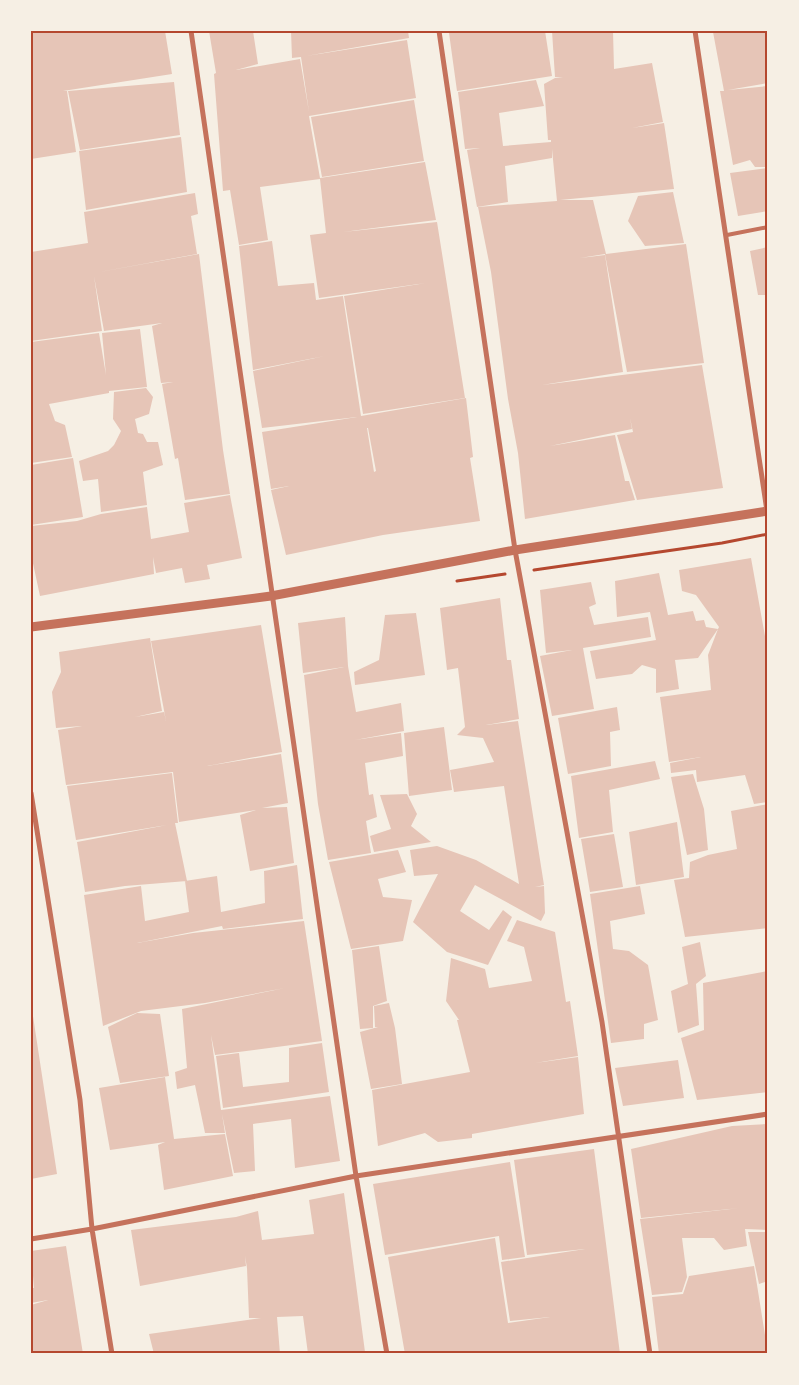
<svg xmlns="http://www.w3.org/2000/svg" width="799" height="1385" font-family="Rubik,sans-serif">
<rect width="100%" height="100%" fill="#f6efe4"/>
<!-- building -->
<path fill="#e6c5b7" fill-rule="evenodd" d="M31,31H165L172,74L63,91H67L76,152L31,159Z
M209,31H253L258,64L236,70L300,59L309,112L301,57L292,58L291,31H408L409,38L306,56L407,40L416,98L309,116L320,178L425,162L436,220L343,232L437,222L465,398L363,414L344,296L426,283L319,298L310,235L326,233L320,179L260,187L268,240L239,245L230,190L223,191L214,74L216,73Z
M460,31H545L552,76L457,91L449,33Z
M552,31H613L614,69L652,63L663,122L632,128L664,123L674,189L560,200H593L606,254L686,244L704,363L627,372L605,254L580,258L605,255L623,372L542,385L702,365L723,488L637,500L617,435L633,432L630,418L632,429L550,446L615,435L625,481H629L635,500L525,519L518,453L508,399L491,272L478,207L557,201L552,149V158L505,166L508,202L477,207L467,150L480,148L465,149L458,92L536,80L544,106L499,113L503,146L551,142V140H548L544,84L555,78L563,77H555Z
M719,31H768V83L728,90L768,86V167H755L750,160L733,165L720,91H724L713,32Z
M174,82L180,135L80,150L68,91Z
M414,100L424,161L322,177L311,117Z
M181,137L187,192L86,210L79,151Z
M768,168V211L738,216L730,173Z
M673,192L684,243L645,246L628,221L638,196Z
M195,193L198,214L191,216L197,254L94,273L199,254L223,450L230,494L185,500L178,458L175,459L162,384L173,382L161,383L152,326L162,323L104,331L94,276L102,331L31,341V252L88,243L84,212Z
M272,241L278,286L314,283L316,300L343,296L361,416L466,398L473,457L470,458L480,521L383,535L286,555L271,490L289,486L271,489L262,432L357,417L262,428L253,371L325,356L253,370L239,246ZM367,428H368L376,471L374,472Z
M768,247V295H758L750,251Z
M140,329L147,387L109,391V393L49,404L55,421L65,425L72,457L31,463V342L99,333L106,375L102,333Z
M146,388L153,397L149,414L135,419L138,433L143,434L147,442H158L163,465L143,472L147,505L101,512L98,479L83,481L79,461L108,451L114,445L121,431L113,419L114,392Z
M73,458L83,517L31,525V465Z
M230,495L242,558L207,565L210,579L185,583L182,568L156,573L153,557L154,574L40,596L31,554V526L77,521L101,514L147,507L151,539L189,532L184,503Z
M751,558L768,653V802L754,804L745,775L697,782L696,770L671,773L670,763L701,757L669,762L660,697L711,690L708,655L718,629L698,658L675,660L679,689L656,693V669L642,665L632,674L596,679L590,651L656,640L650,612L617,617L615,581L659,573L668,615L693,611L696,621L704,620L706,627L718,629L719,627L696,595L682,591L679,570Z
M591,582L596,604L589,607L594,625L648,617L651,637L583,648L594,709L552,716L540,656L572,650L546,653L540,590Z
M500,598L507,660H511L519,719L486,725L518,721L544,885L535,887L544,886L545,913L541,921L475,885L460,911L489,930L503,910L512,917L488,965L447,952L413,922L438,874L414,876L410,850L437,846L476,860L519,884L504,786L454,792L450,770L494,762L483,738L457,735L465,727L458,668L447,670L440,608Z
M416,613L425,675L355,685L354,672L379,660L385,615Z
M345,617L348,666L356,712L401,703L404,731L355,740L401,733L403,756L365,763L369,795L373,794L377,817L366,821L371,853L328,860L318,804L304,675L344,667L303,673L298,623Z
M261,625L282,752L207,766L281,754L288,803L262,808L287,807L294,863L250,871L240,815L256,810L179,822L173,772L66,785L58,730L82,726L56,728L52,692L61,672L59,652L150,638L162,711L135,717L164,712L166,721L151,641Z
M617,707L620,730L610,732L611,766L568,774L558,718Z
M444,727L452,790L409,796L404,733Z
M655,761L660,779L609,790L613,832L579,838L571,776Z
M172,773L178,823H175L187,881L125,886L85,892L77,842L167,825L76,840L67,786Z
M693,774L704,809L708,850L687,855L671,777Z
M407,794L417,814L411,826L431,842L374,852L370,836L391,829L380,795Z
M768,804V928L685,937L674,880L689,878L690,862L708,855L737,849L731,811Z
M677,822L684,877L636,885L629,832Z
M614,834L623,887L590,892L581,839Z
M398,850L406,872L378,879L383,897L412,900L403,941L351,949L329,862Z
M297,865L303,919L223,929L222,926L137,943L193,933L304,921L322,1041L215,1055L211,1035L221,1110L330,1096L340,1161L295,1168L291,1119L253,1124L255,1171L234,1173L222,1114L225,1133H205L195,1085L177,1089L175,1072L187,1068L182,1009L285,988L205,1003L141,1011L103,1026L84,895L141,886L145,921L189,912L185,881L217,876L221,912L265,903L264,871Z
M640,886L645,914L610,921L613,949L629,951L648,965L658,1020L644,1024V1039L611,1043L590,894Z
M517,920L555,932L566,1002L570,1001L578,1056L535,1063L578,1057L584,1114L472,1134V1138L438,1142L425,1133L378,1146L372,1090L470,1072L457,1020H459L446,1001L451,958L485,969L489,988L532,981L524,947L507,941Z
M700,942L706,976L696,984L699,1025L678,1033L671,991L688,984L682,947Z
M379,946L387,1001L373,1006V1028L360,1029L352,950Z
M768,971V1092L697,1100L681,1038L704,1030L703,983Z
M31,1003L57,1174L31,1179Z
M389,1003L395,1028L402,1084L371,1089L360,1032L378,1027H375L374,1006Z
M137,1013L160,1014L169,1076L120,1083L108,1027Z
M322,1043L329,1092L223,1108L216,1056L239,1053L243,1087L289,1082V1048Z
M678,1060L684,1098L623,1106L615,1068Z
M165,1077L174,1139L225,1134L233,1176L164,1190L158,1145L165,1142L110,1150L99,1088Z
M768,1124V1230L745,1229L747,1246L724,1250L714,1238H682L687,1277L682,1292L652,1295L640,1219L740,1208L641,1218L631,1149L732,1126Z
M594,1149L620,1354H405L388,1257L495,1238L508,1323L550,1317L510,1321L501,1262L585,1249L527,1255L514,1160Z
M510,1162L525,1257L502,1260L499,1236L385,1255L373,1184Z
M344,1193L365,1352L308,1354L303,1316L277,1317L280,1354H154L149,1334L261,1318H249L247,1268L245,1256L246,1266L140,1286L131,1230L236,1217L258,1211L262,1240L314,1234L309,1200Z
M748,1232H768V1281L759,1284Z
M66,1246L83,1354H31V1305L48,1300L31,1303V1288H34L31,1251Z
M754,1266L768,1354H659L652,1297L683,1294L689,1276Z"/>
<g fill="none" stroke-linecap="round" stroke-linejoin="round">
<!-- path -->
<path stroke="#b5482f" stroke-width="3" d="M534,570L722,543L768,534
M457,581L505,574"/>
<!-- service -->
<path stroke="#c5725c" stroke-width="4" d="M727,235L768,227"/>
<!-- minor -->
<path stroke="#c5725c" stroke-width="5" d="M191,31L356,1176L387,1354
M439,31L515,550L602,1022L650,1354
M695,31L767,511
M31,793L80,1100L92,1229L112,1354
M31,1239L92,1229L356,1176L768,1114"/>
<!-- tertiary -->
<path stroke="#c5725c" stroke-width="9" d="M31,627L271,596L515,550L768,511"/>
</g>
<!-- border -->
<rect width="799" height="1385" fill="none" stroke="#f6efe4" stroke-width="65"/>
<rect x="32" y="32" width="734" height="1320" fill="none" stroke="#b5482f" stroke-width="2"/>
</svg>
